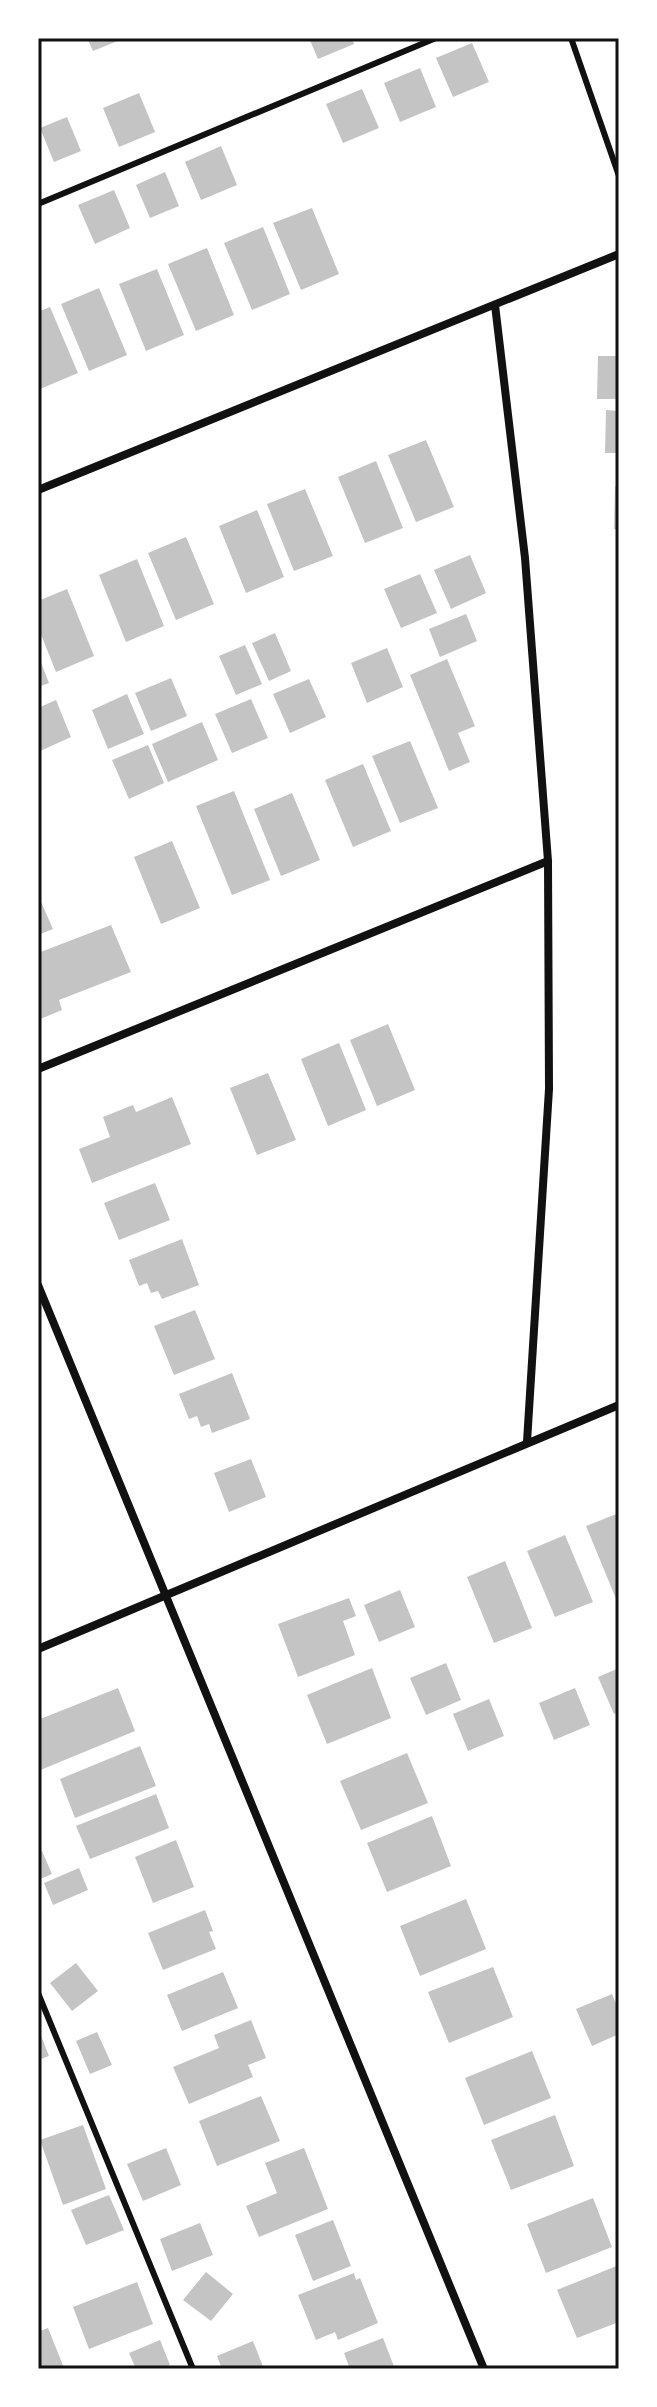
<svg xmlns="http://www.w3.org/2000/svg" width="657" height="2407" font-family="Overpass,sans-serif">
<rect width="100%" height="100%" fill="#fff"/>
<!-- building -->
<path fill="#c4c4c4" d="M87,38H125L93,51Z
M309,38H352L354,44L318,59Z
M472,43L489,82L453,97L436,58Z
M420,68L436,107L400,122L384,83Z
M362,89L379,128L343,143L326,104Z
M139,93L155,132L119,147L103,108Z
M67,117L81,151L54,162L40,128Z
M221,146L237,185L201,200L185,162Z
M165,172L179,206L150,218L136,185Z
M114,190L130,228L95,244L78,205Z
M312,208L339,274L301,290L273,223Z
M263,227L290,294L252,310L224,243Z
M207,248L234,315L196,331L168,264Z
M157,269L184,335L146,351L119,284Z
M99,288L127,355L89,371L61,304Z
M50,307L78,373L40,389L38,312Z
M598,356H619V399H597Z
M606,410L619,411V453H605Z
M426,440L454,507L416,522L388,455Z
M376,461L403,528L365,543L338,477Z
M615,486L619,487V530L614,529Z
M305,489L333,556L294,571L267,504Z
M257,510L284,577L246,593L219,526Z
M186,537L214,604L176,620L148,553Z
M470,555L486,593L451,609L434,570Z
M137,559L164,626L126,642L99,575Z
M420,574L437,613L401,628L384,589Z
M67,589L94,656L56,672L38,627V601Z
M466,614L477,641L440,657L429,629Z
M275,633L291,671L269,681L252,643Z
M245,645L262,684L236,695L219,656Z
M387,648L403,687L367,703L351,663Z
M38,655L49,683L38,687Z
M447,659L475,726L458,733L470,762L449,771L410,675Z
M171,678L187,716L151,731L135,693Z
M309,679L326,717L290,733L273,694Z
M127,694L144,734L108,749L92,710Z
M251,699L268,738L232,753L215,714Z
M56,700L71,737L38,752V708Z
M202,722L218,760L168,782L152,744Z
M410,741L438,808L400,823L372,756Z
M148,745L164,783L129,799L112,760Z
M363,764L391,831L353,847L325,780Z
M234,791L270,880L232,895L196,806Z
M292,793L320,860L281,876L254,809Z
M172,841L200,908L161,924L134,857Z
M38,895L53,929L38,935Z
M111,925L131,972L59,1000L62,1010L38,1020V953Z
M388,1024L415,1090L377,1106L350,1040Z
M339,1043L366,1110L328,1126L301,1059Z
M268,1073L296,1140L257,1155L230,1088Z
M172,1097L191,1144L92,1183L79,1149L110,1137L103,1117L133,1105L136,1112Z
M155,1183L170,1220L119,1240L104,1203Z
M182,1239L199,1285L162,1299L158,1291L151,1293L147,1283L139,1286L129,1260Z
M195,1310L215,1359L174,1375L154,1326Z
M232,1373L250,1419L212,1433L209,1424L201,1427L197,1416L189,1419L179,1394Z
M251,1459L266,1497L229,1512L214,1473Z
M619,1513V1606L586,1526Z
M565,1535L593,1602L555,1617L527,1551Z
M505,1561L532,1628L494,1643L467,1577Z
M400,1590L415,1627L379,1642L364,1605Z
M349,1598L356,1616L343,1621L355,1655L298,1677L278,1624Z
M446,1663L461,1700L426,1715L410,1678Z
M372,1668L391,1718L327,1744L307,1695Z
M619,1668V1712L614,1714L598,1677Z
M118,1688L135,1731L38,1771V1720Z
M575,1688L590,1725L554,1740L539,1703Z
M489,1699L504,1736L468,1751L453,1714Z
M140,1746L156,1786L75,1818L60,1779Z
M407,1753L428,1803L361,1830L340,1781Z
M156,1794L169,1828L90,1859L76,1826Z
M432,1816L451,1866L387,1892L367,1843Z
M176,1840L194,1887L153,1903L135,1857Z
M42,1851L52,1874L38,1880V1852Z
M79,1868L88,1890L53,1905L44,1883Z
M466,1899L486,1949L420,1976L400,1926Z
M205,1910L213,1931L209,1932L216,1949L163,1970L148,1933Z
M76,1963L98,1991L72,2011L50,1983Z
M493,1967L513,2017L449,2043L428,1992Z
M223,1972L238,2008L182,2031L167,1995Z
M612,1994L619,2011V2034L592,2046L576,2009Z
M251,2020L266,2058L248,2065L253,2077L189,2104L173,2067L219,2048L214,2035Z
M38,2028L49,2056L38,2060Z
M97,2032L112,2065L90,2074L76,2041Z
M532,2051L551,2098L484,2125L465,2078Z
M261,2096L280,2141L217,2166L199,2121Z
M555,2115L574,2166L511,2190L491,2140Z
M83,2125L106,2189L63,2205L40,2140Z
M166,2148L181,2185L143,2201L127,2164Z
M304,2148L328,2209L259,2237L246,2206L277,2193L265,2163Z
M109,2195L124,2230L86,2245L71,2210Z
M593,2198L612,2247L546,2273L527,2224Z
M333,2220L351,2266L313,2281L295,2235Z
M200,2223L213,2255L172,2271L160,2239Z
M619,2265V2322L577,2338L557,2290Z
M206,2272L233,2294L211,2321L183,2300Z
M354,2273L356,2280L360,2278L378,2323L338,2340L335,2332L316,2340L298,2295Z
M137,2282L153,2324L89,2349L73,2307Z
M48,2328L64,2368L62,2369H38V2332Z
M383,2338L395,2369H350L344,2353Z
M160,2340L170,2365L161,2369H136L129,2353Z
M253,2341L264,2369H222L217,2356Z"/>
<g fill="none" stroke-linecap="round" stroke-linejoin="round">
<!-- service -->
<path stroke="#111" stroke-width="6" d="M571,38L619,176
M38,204L436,38
M38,1993L193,2369"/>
<!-- minor -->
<path stroke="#111" stroke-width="8" d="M495,305L525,558L548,861L549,1089L527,1442
M38,490L619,254
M38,1069L548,861
M38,1285L484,2369
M38,1649L619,1405"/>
</g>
<!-- border -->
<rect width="657" height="2407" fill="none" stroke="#ffffff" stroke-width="80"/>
<rect x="40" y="40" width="577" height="2327" fill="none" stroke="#111" stroke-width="3"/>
</svg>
